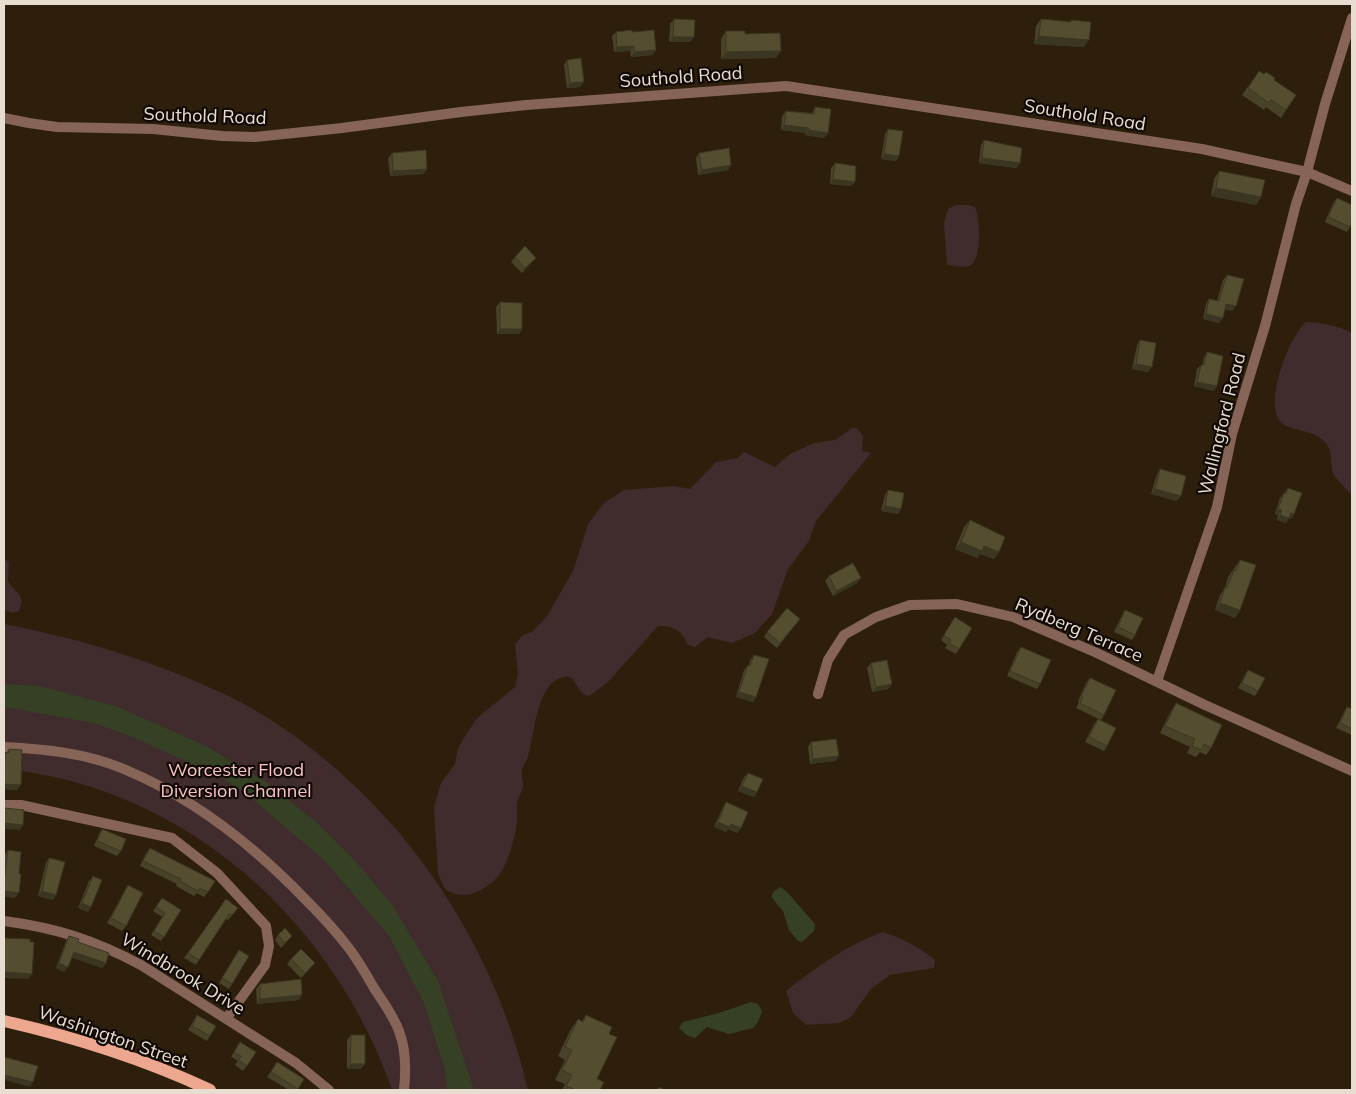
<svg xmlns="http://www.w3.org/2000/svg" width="1356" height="1094" font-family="Mulish,sans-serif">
<rect width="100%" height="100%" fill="#2e1f0c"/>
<!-- green -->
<path fill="#402b2d" d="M955,205H968L975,207C980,217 982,258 971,265C966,269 954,265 947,265L944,223L948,209Z
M1306,322C1321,322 1338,326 1352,333V495C1346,489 1339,482 1334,475C1329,465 1334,452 1325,442C1312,429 1295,432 1283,424C1261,408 1289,336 1306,322Z
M852,428H857L863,436L862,451L871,453L816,521L809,541L788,569L772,614L755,633L732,643L708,637L695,647L687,644C683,630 671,625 658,626L608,682L589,696C574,693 578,674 564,677C536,682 535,735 528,756C527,761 523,765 522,770C521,775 523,780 523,785C523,791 518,797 517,803C516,811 518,821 516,829C514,840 508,860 503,869C495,884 473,899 455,894C452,893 448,891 445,889L438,874L434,807L441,783L455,764L458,748L476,719L515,687L518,674L515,644L523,635L532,632L547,616L573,571L588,524L604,503L624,490L674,486L690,489L716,462L738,458L744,452L775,467L790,454L814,443L835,440Z
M4,559L9,562L8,581C16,595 26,593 19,611L13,613L4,610Z
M4,624C72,637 138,656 202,684C219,692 237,699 253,709C393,792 491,932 528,1090H392C342,946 227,826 78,783C53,776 29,772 4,768Z
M883,932C901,938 920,947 935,960L934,968L890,975L871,989L851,1017L839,1023L806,1025L793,1013L786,991C816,967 847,945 883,932Z"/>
<!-- water -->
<path fill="#364025" d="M4,684L40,686L118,707L206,746L268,783L316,822L357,863L393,906L438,981L474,1090H447L445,1070L424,1003L389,936L325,861L244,792L218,776L135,738L94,723L4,707Z
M781,887L788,893L815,924L814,931L802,942L798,941L789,930L783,911L772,898V895L774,891Z
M751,1002L758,1004L762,1011L758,1022L753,1028L729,1034L707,1027L695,1038L688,1036L679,1028L683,1022L719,1013Z"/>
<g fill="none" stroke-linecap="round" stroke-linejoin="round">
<!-- street -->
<path stroke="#866558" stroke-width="10" d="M4,118L29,123L57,127L153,129L222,136L255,137L342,128L461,112L526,105L786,86L1202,149L1307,172L1352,191
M1157,681L1217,507L1232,434L1265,326L1296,204L1307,172L1325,104L1352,18
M818,694L828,660L844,635L876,617L910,605L957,604L1013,617L1097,653L1205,705L1352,771
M4,747C45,749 87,753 126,770C195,799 253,845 305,899C320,914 335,930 348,947C358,960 366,974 374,988C383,1002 393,1015 399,1031C406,1049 406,1071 404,1090
M4,805H21L172,838L217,873L266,926L269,946L265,965L226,1019
M4,921C57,928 94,940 141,965L296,1063L329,1090"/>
<!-- primary -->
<path stroke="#eda78e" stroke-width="12" d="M4,1021C74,1037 144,1059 210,1090"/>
</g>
<!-- wall -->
<path fill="#484228" d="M674,19L694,37L690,42H669L670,24Z
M1041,19L1070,22L1071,20L1084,47L1034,44L1036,26Z
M726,31L745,34L781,51L776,58L721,59V39Z
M616,32H632L653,55L631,57L630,51L614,52L612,36Z
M567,60L580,87L567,88L564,65Z
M1259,71L1296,95L1281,118L1266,107L1264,110L1242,95Z
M815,107L828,133L824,138L805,135L806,133L781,130L782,116L786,111L812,113Z
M888,129L899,156L896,161L881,159L885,134Z
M984,140L1020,163L1016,168L979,163L981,145Z
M392,153L427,169L423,174L390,176L388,158Z
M699,153L731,165L728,170L698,175L696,158Z
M835,163L855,182L851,186L830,184L831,168Z
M1219,171L1261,197L1256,205L1211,196L1214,179Z
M1337,198L1350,227L1347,232L1325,222L1333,203Z
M515,257L532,262L522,273L511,262Z
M1227,275L1236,306L1232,311L1225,309L1219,323L1203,319L1206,304L1209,299L1217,301L1223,280Z
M500,302L522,329L519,334H497L496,307Z
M1140,340L1148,372L1132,369L1137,345Z
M1207,352L1214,391L1194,386L1197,369L1201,365H1202L1204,357Z
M1160,469L1177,501L1151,494L1157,474Z
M1288,488L1291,519L1289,518L1286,523L1277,520L1278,515L1275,514L1280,498Z
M888,490L901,509L898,514L881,511L885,495Z
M970,520L999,552L994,559L980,554L977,558L955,549L964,527Z
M1240,560L1235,618L1215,610L1220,595L1225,588L1228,577Z
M829,576L861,578L857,583L833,596L825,581Z
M1125,610L1135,635L1132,640L1114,632L1122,615Z
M800,619L777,648L764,637L767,632Z
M952,622L959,649L956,654L945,648L947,645L941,640Z
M1021,647L1040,684L1037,689L1007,676L1017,652Z
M754,655L756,697L753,702L736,697L744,670L748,665L749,666L750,660Z
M871,663L892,684L888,689L872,692L867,668Z
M1248,670L1258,691L1255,696L1238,688L1245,675Z
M1090,678L1104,715L1101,720L1076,708L1079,702L1078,701L1086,683Z
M1176,703L1211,748L1206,755L1200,752L1196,757L1187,753L1190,747L1160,733L1171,711Z
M1347,707L1352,709V735L1336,728L1344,712Z
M1098,719L1107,746L1104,751L1085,742L1094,724Z
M811,742L839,756L835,761L810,764L808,747Z
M9,749L17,790L4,789V755Z
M748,773L757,792L754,797L738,791L744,777Z
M726,802L741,828L737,833L728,829L726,832L714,827L723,807Z
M102,829L121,851L117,856L94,846L99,834Z
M150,848L208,892L204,897L197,893L194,896L176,886L177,884L140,866L146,853Z
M8,850L15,898L4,896V862L5,855Z
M49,858L56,895L53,900L38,896L46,863Z
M93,876L91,907L88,912L78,908L89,881Z
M128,885L126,926L122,931L107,923L125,890Z
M162,898L181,910L161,941L151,935L162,917L153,911Z
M226,899L238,908L228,920L226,919L196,965L184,958Z
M278,935L292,936L281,948L275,940Z
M69,936L106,963L102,968L72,957L68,967L64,972L56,968L66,941Z
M239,950L232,984L229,989L219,983Z
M291,959L311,968L301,978L287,964Z
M260,984L299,1000L257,1004L256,989Z
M197,1015L210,1036L207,1041L188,1030Z
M586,1015L609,1034L597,1079L600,1090H562L565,1084L555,1080L565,1060L558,1056L571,1029L578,1019L582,1021Z
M351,1035L361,1069H347V1040Z
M240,1042L256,1052L243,1071L235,1065L238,1061L231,1057Z
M277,1062L304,1079L297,1090H289L267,1077Z"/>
<!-- shaded-wall -->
<path fill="#3b3621" d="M1039,36L1089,40L1084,47L1034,44Z
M673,37H694L690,42H669Z
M634,46L630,51L614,52L617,47Z
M656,50L653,55L631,57L634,52Z
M781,51L776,58L721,59L726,52Z
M584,82L580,87L567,88L570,83Z
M784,125L809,128L806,133L781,130Z
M809,130L828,133L824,138L805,135Z
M884,154L899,156L896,161L881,159Z
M982,158L1020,163L1016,168L979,163Z
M731,165L728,170L698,175L702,170Z
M427,169L423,174L390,176L393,171Z
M833,179L855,182L851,186L830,184Z
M1216,188L1261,197L1256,205L1211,196Z
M536,258L532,262L522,273L525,268Z
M1226,304L1236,306L1232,311L1222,309Z
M1206,314L1223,318L1219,323L1203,319Z
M500,329H522L519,334H497Z
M1136,364L1152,367L1148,372L1132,369Z
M1197,382L1217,386L1214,391L1194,386Z
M1155,489L1181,496L1177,501L1151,494Z
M885,506L901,509L898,514L881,511Z
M1278,509L1282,510L1278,515L1275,514Z
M1291,513L1294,514L1291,519L1289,518L1286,523L1277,520L1280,515Z
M961,542L984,546L999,552L994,559L980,554L977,558L955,549Z
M861,578L857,583L833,596L836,591Z
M1220,603L1240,610L1235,618L1215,610Z
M892,684L888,689L872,692L876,687Z
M739,692L756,697L753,702L736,697Z
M839,756L835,761L810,764L813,759Z
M4,784L21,785L17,790L4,789Z
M742,786L757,792L754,797L738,791Z
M718,822L731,824L741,828L737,833L728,829L726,832L714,827Z
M4,823L23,825L20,830L4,829Z
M4,891L19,893L15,898L4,896Z
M42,891L56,895L53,900L38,896Z
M82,903L91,907L88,912L78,908Z
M74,952L106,963L102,968L70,957Z
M59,963L68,967L64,972L56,968Z
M315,963L311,968L301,978L305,973Z
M4,972L32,974L28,979L4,978Z
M302,995L299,1000L257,1004L260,999Z
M350,1064H365L361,1069H347Z
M4,1075L33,1082L30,1087L4,1080Z"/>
<!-- building -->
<path fill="#544d2f" stroke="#3b3621" d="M674,19L695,20L694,37H673Z
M1041,19L1071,22V20L1091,22L1089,40L1039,36Z
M632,30V32L654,30L656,50L634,52V46L617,47L616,32Z
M726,31H745V34L780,33L781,51L726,52Z
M581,58L584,82L570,83L567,60Z
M1259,71L1264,74L1266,72L1275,78L1274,80L1296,95L1286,110L1271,100L1269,103L1248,88Z
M815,107L831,109L828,133L809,130V128L784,125L786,111L814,114Z
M888,129L903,131L899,156L884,154Z
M984,140L1022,148L1020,163L982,158Z
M729,148L731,165L702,170L699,153Z
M426,150L427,169L393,171L392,153Z
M835,163L856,166L855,182L833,179Z
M1219,171L1265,180L1261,197L1216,188Z
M1337,198L1352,205V222L1350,227L1328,217Z
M525,246L536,258L525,268L515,257Z
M1227,275L1244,279L1236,306L1226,304L1223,318L1206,314L1209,299L1219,301Z
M500,302L522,303V329H500Z
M1140,340L1156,343L1152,367L1136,364Z
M1207,352L1223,356L1217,386L1197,382L1201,365H1204Z
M1160,469L1186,476L1181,496L1155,489Z
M1288,488L1302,493L1294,514L1291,513L1289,518L1280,515L1282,510L1278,509L1284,493L1286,494Z
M888,490L904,493L901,509L885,506Z
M970,520L1005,537L999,552L984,546L982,551L961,542Z
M1240,560L1256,565L1240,610L1220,603L1225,587L1227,588L1234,570L1236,571Z
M853,563L861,578L836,591L829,576Z
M787,608L800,619L780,643L767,632Z
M1125,610L1143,618L1135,635L1118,627Z
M955,617L972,628L959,649L949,643L951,640L944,635Z
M1021,647L1051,660L1040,684L1010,671Z
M754,655L769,659L756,697L739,692L748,665L750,666Z
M887,660L892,684L876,687L871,663Z
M1248,670L1265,678L1258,691L1242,683Z
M1090,678L1116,690L1104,715L1080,703L1083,697L1081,696Z
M1176,703L1222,725L1211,748L1204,744L1201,750L1192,746L1195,739L1165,726Z
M1347,707L1352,709V729L1340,723Z
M1098,719L1116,728L1107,746L1089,737Z
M836,739L839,756L813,759L811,742Z
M9,749L22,750L21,785L4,784L5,753H9Z
M748,773L763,779L757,792L742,786Z
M726,802L748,812L741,828L731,824L729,827L718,822Z
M4,808L24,810L23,825L4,823Z
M102,829L126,839L121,851L97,841Z
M150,848L215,881L208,892L200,888L198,891L180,881L181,879L143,861Z
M8,850L21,852L19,874H21L19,893L4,891V881Z
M49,858L65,862L56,895L42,891Z
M93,876L102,880L91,907L82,903Z
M128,885L143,893L126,926L111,918Z
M162,898L181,910L164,937L154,931L165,913L156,907Z
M226,899L238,908L232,915L229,914L199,960L188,953Z
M285,928L292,936L285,943L278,935Z
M69,936L79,939L78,942L109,953L106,963L74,952L68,967L59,963Z
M4,938L30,939V942H34L32,974L4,972Z
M301,949L315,963L305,973L291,959Z
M239,950L249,956L232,984L222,978Z
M301,979L302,995L260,999V984Z
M197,1015L216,1026L210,1036L192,1026Z
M586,1015L612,1027L609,1034L617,1037L597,1079L604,1082L600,1090H589L587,1089L586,1090H576L566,1086L572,1075L562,1070L572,1050L565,1047L578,1019L583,1022Z
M351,1035H365V1064H350Z
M240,1042L256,1052L247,1066L239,1060L241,1056L234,1052Z
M4,1057L38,1066L33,1082L4,1075Z
M277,1062L304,1079L298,1089L271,1072Z
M659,1087L664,1090H657Z"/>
<g text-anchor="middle" stroke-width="4.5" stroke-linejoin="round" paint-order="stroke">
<!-- street labels -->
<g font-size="18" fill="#e8ddd1" stroke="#110a04">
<text transform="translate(681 77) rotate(-4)" y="6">Southold Road</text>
<text transform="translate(1085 115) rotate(9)" y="6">Southold Road</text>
<text transform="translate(205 116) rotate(2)" y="6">Southold Road</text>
<text transform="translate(1222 424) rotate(-76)" y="6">Wallingford Road</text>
<text transform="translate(1079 630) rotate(23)" y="6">Rydberg Terrace</text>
<text transform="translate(183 974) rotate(31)" y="6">Windbrook Drive</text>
<text transform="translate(113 1037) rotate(19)" y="6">Washington Street</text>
</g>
<!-- park labels -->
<g font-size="18" fill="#fac4c9" stroke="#110a04">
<text x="236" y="776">Worcester Flood<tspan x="236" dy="21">Diversion Channel</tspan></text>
</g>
</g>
<!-- border -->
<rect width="1356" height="1094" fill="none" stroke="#e8ddd1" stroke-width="10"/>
</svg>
